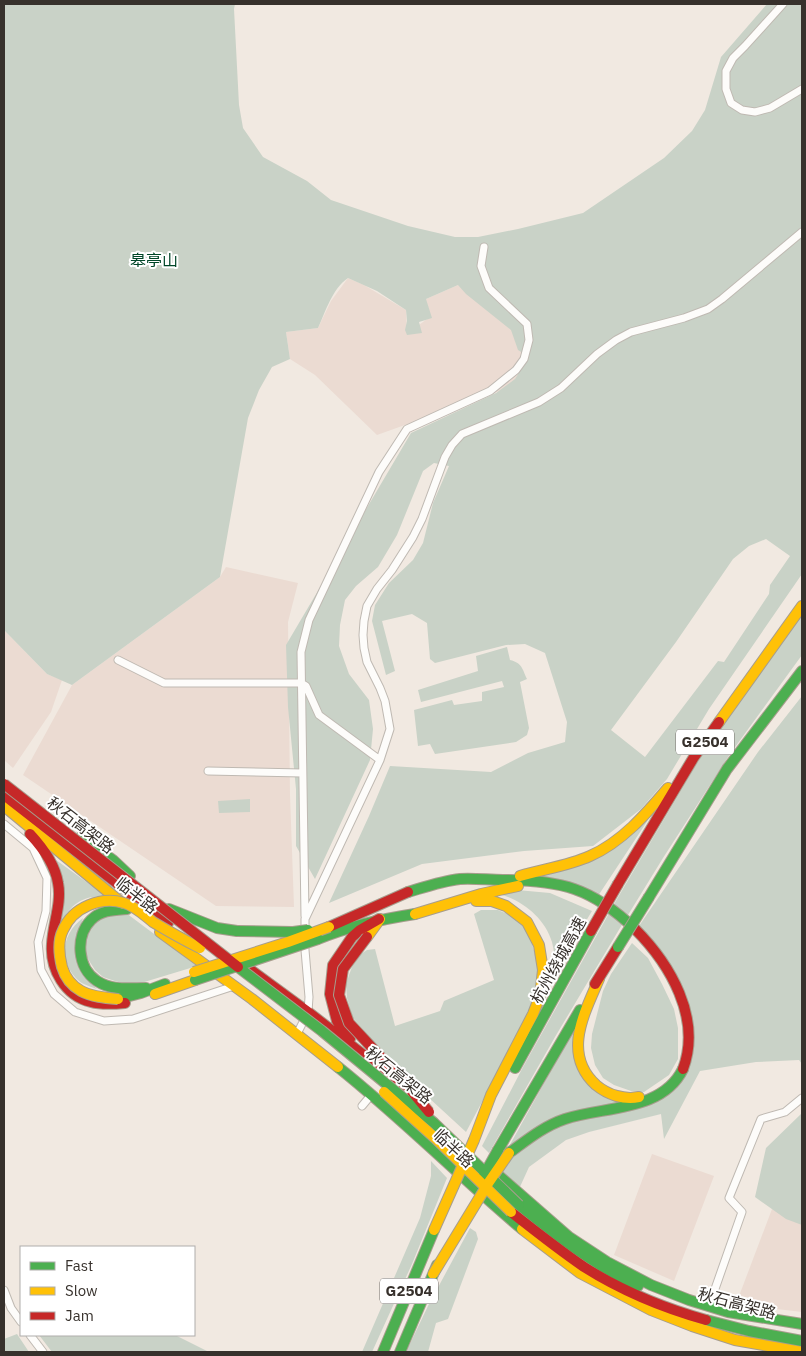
<svg xmlns="http://www.w3.org/2000/svg" width="806" height="1356" font-family="'IBM Plex Sans','Noto Sans SC',sans-serif">
<rect width="100%" height="100%" fill="#f1e9e1"/>
<!-- industrial -->
<path fill="#ebdbd2" d="M609,243L511,387L377,435L315,375L290,359L286,332L318,328L331,301L348,278L364,285L406,310L407,334L427,319L426,299L458,285Z
M226,567L298,583L288,622L290,795L294,907L216,906L23,775L72,685L220,577Z
M4,630L47,674L62,680L51,712L13,768L4,760Z
M652,1154L714,1176L674,1281L614,1255Z
M772,1209L802,1222V1312L736,1304Z"/>
<!-- green -->
<path fill="#c9d2c7" fill-rule="evenodd" d="M4,4H235L234,9L239,105L243,128L263,157L307,181L331,200L408,226L455,237H478L518,229L583,213L664,158L692,131L705,110L721,57L767,4H802V574L709,709L667,779L641,809L593,846L524,851L422,864L329,903L369,816L390,766L491,772L528,753L565,742L567,722L545,653L525,644L506,645L435,663L430,659L427,623L412,614L382,621L395,671L386,675L372,621L375,605L389,583L413,560L423,543L433,503L449,466L434,463L423,471L397,535L378,567L356,586L345,600L340,625L339,646L349,674L369,700L373,729L370,760L315,879L296,846V789L288,707L286,645L411,433L496,393L515,379L529,357L518,350L511,330L466,294L458,285L426,299L432,318L419,322L422,333L407,335L405,330L407,321L406,310L377,291L348,278C332,289 326,311 318,328L286,332L290,359L272,367L259,390L248,418L220,577L72,685L47,674L4,630ZM766,539L790,556L770,585L769,594L724,662L718,661L645,757L611,730L676,642L733,559L749,546Z
M802,611V655L730,754L663,858L620,928L555,1037L489,1153L482,1146L523,1067L617,899L699,760Z
M507,647L510,660C522,663 522,668 527,679L520,682L529,728L527,735L516,742L435,754L430,744L418,746L414,710L452,700L454,705L482,701V692L504,687L502,681L421,702L418,690L478,671L476,656Z
M802,696V1064L799,1060L756,1062L700,1071L664,1139L661,1114L589,1132L566,1140L529,1167L519,1189L501,1172L513,1157L526,1145L556,1128L677,1086L692,1019L639,926L758,752Z
M250,799V812L219,813L218,801Z
M648,820L598,896L539,877Z
M56,860L106,896C80,896 72,904 59,925C62,899 66,886 56,860Z
M517,890L550,893L592,911L557,969C555,960 554,950 552,942C545,918 522,900 499,894Z
M481,910H498L515,917L527,927L539,967L534,1004L466,1132L416,1086L374,1042L353,1018L347,998L346,985L349,975L352,967L361,954L367,950L375,949L395,1026L440,1011L444,1001L494,980L474,914Z
M126,913L197,966L141,983L131,985L121,983L103,977L95,970L86,956V939L90,928L97,920L106,914Z
M83,918C77,936 73,958 84,975C87,980 93,985 97,989C92,987 84,985 79,981C58,962 61,934 83,918Z
M632,943L648,958L662,984L674,1009L678,1028V1059L669,1075L644,1092L631,1091L614,1085L603,1078L595,1065L591,1048L592,1034L603,991L611,974Z
M575,1027L578,1069L628,1103L599,1107L507,1150Z
M802,1113V1225L786,1219L755,1197L766,1148Z
M431,1161L447,1178L412,1264L372,1352H362L420,1218L431,1176Z
M470,1228L476,1232L478,1239L448,1319L436,1323L428,1352H406L428,1306Z
M17,1334L29,1352H4V1339Z
M39,1335H175L209,1352H52Z"/>
<g fill="none" stroke-linecap="round" stroke-linejoin="round">
<!-- street casing -->
<g stroke="#bfb9b2" stroke-width="9">
<path id="street" d="M783,4L745,46L733,58L726,71V89L731,103L742,110L755,112L770,108L802,89
M118,660L164,683H301L306,686L319,715L380,760
M208,771L302,773
M4,824L33,848L47,878L46,911L38,942L41,970L54,994L75,1012L104,1021L133,1019L234,986
M305,916L301,652L309,620L379,472L407,429L490,391L516,370L524,359L529,340L527,324L489,288L481,266L484,247
M297,1034L308,1012L309,997L305,950V919L380,760L390,729L385,701L380,688L367,662L364,648L363,635L364,621L367,606L377,589L392,570L413,537L422,519L445,457L452,445L462,434L539,402L561,388L597,354L616,340L631,332L684,318L708,309L722,299L802,232
M362,1106L372,1094
M4,1290L11,1308L21,1322
M709,1306L742,1212L729,1198L761,1119L785,1112L802,1098
M30,1335L43,1352"/>
</g>
<!-- fast casing -->
<g stroke="#a79d8d" stroke-width="12">
<path id="fast" d="M81,837L113,860L130,876
M408,892C425,887 442,881 460,879C474,878 489,880 503,880C561,880 592,888 635,929
M649,897L727,769L802,671
M127,909C114,910 101,910 91,920C75,936 77,968 97,981C112,991 130,988 146,988
M169,909L217,928L237,931
M318,939C349,926 382,919 415,914
M118,999L141,993L165,984
M338,1067C402,1118 459,1176 522,1229
M515,1068L591,931
M498,1150L580,1010
M509,1153C527,1140 544,1126 565,1119C604,1106 662,1112 683,1069
M490,1168L569,1237L607,1262L651,1285L689,1300L728,1312L802,1324
M519,1205C557,1236 594,1265 638,1286
M706,1320L749,1331L802,1341
M383,1352L434,1230
M400,1352L437,1265"/>
</g>
<!-- slow casing -->
<g stroke="#a79d8d" stroke-width="12">
<path id="slow" d="M719,722L802,606
M4,806L123,904
M520,876C543,869 568,866 590,856C622,842 646,814 668,788
M415,914L481,894L518,886
M160,932L252,999L338,1067
M367,937L380,919
M599,979C584,1014 562,1054 596,1085C608,1095 624,1100 639,1097
M155,994L195,980
M474,1140L491,1095L533,1014L540,996L543,970L539,945L527,922L506,906L492,901H476
M522,1229L580,1273L651,1310L692,1326L735,1340L802,1352"/>
</g>
<!-- jam casing -->
<g stroke="#a79d8d" stroke-width="12">
<path id="jam" d="M4,795L168,923
M30,834C43,848 55,864 58,883C62,903 53,923 52,944C50,969 65,996 91,1002C102,1005 114,1004 125,1003
M618,884L694,757L719,722
M329,927L408,892
M635,929C670,964 702,1018 683,1069
M248,968L308,1012L370,1060L407,1093
M595,984L618,947
M350,1039L337,1021L330,994L333,965L352,937L360,930L379,919
M511,1212C535,1231 559,1250 584,1267C622,1291 663,1308 706,1320"/>
</g>
<!-- street -->
<use href="#street" stroke="#fdfcfa" stroke-width="7"/>
<!-- fast -->
<use href="#fast" stroke="#4caf50" stroke-width="10"/>
<!-- slow -->
<use href="#slow" stroke="#ffc107" stroke-width="10"/>
<!-- jam -->
<use href="#jam" stroke="#c62828" stroke-width="10"/>
<!-- fast-bridge casing -->
<g stroke="#a79d8d" stroke-width="12" stroke-linecap="butt">
<path id="fast-bridge" d="M237,931L293,932L308,930
M618,947L649,897
M238,967L322,1031L434,1123L519,1205
M195,980L318,939
M482,1179L498,1150"/>
</g>
<!-- slow-bridge casing -->
<g stroke="#a79d8d" stroke-width="12" stroke-linecap="butt">
<path id="slow-bridge" d="M194,972L288,942L329,927
M118,999C106,998 92,997 81,991C72,986 65,977 62,967C59,955 57,942 63,930C73,907 101,896 124,903C135,906 144,915 153,922C168,931 184,940 200,948
M384,1092L435,1138L511,1212
M434,1230L474,1140
M433,1274L489,1182L509,1153"/>
</g>
<!-- jam-bridge casing -->
<g stroke="#a79d8d" stroke-width="12" stroke-linecap="butt">
<path id="jam-bridge" d="M4,784L238,967
M591,931L618,884
M367,937L343,969L339,995L349,1023L405,1083L429,1112"/>
</g>
<!-- fast-bridge -->
<use href="#fast-bridge" stroke="#4caf50" stroke-width="10"/>
<!-- slow-bridge -->
<use href="#slow-bridge" stroke="#ffc107" stroke-width="10"/>
<!-- jam-bridge -->
<use href="#jam-bridge" stroke="#c62828" stroke-width="10"/>
</g>
<g text-anchor="middle" stroke-width="4" stroke-linejoin="round" paint-order="stroke">
<!-- shield labels -->
<g fill="#fff" stroke="#736f6b" stroke-width="1">
<rect x="676" y="729.5" width="58" height="25" rx="4"/>
<rect x="380" y="1278.5" width="58" height="25" rx="4"/>
</g>
<g font-size="15" font-weight="bold" fill="#37312c">
<text x="705" y="747">G2504</text>
<text x="409" y="1296">G2504</text>
</g>
<!-- park labels -->
<g font-size="16" fill="#004628" stroke="#fff">
<text x="154" y="266">皋亭山</text>
</g>
<!-- street labels -->
<g font-size="16" fill="#37312c" stroke="#fff">
<text transform="translate(81 825) rotate(38)" y="6">秋石高架路</text>
<text transform="translate(137 895) rotate(38)" y="6">临半路</text>
<text transform="translate(558 960) rotate(-61)" y="6">杭州绕城高速</text>
<text transform="translate(399 1075) rotate(39)" y="6">秋石高架路</text>
<text transform="translate(454 1148) rotate(43)" y="6">临半路</text>
<text transform="translate(737 1303) rotate(15)" y="6">秋石高架路</text>
</g>
</g>
<!-- border -->
<rect width="806" height="1356" fill="none" stroke="#37312c" stroke-width="10"/>
<!-- legend -->
<rect x="20" y="1246" width="175" height="90" fill="#ffffff" stroke="#afadab"/>
<rect x="30" y="1262" width="25" height="8" fill="#4caf50" stroke="#afadab"/>
<text x="65" y="1271" font-size="15" fill="#37312c">Fast</text>
<rect x="30" y="1287" width="25" height="8" fill="#ffc107" stroke="#afadab"/>
<text x="65" y="1296" font-size="15" fill="#37312c">Slow</text>
<rect x="30" y="1312" width="25" height="8" fill="#c62828" stroke="#afadab"/>
<text x="65" y="1321" font-size="15" fill="#37312c">Jam</text>
</svg>
